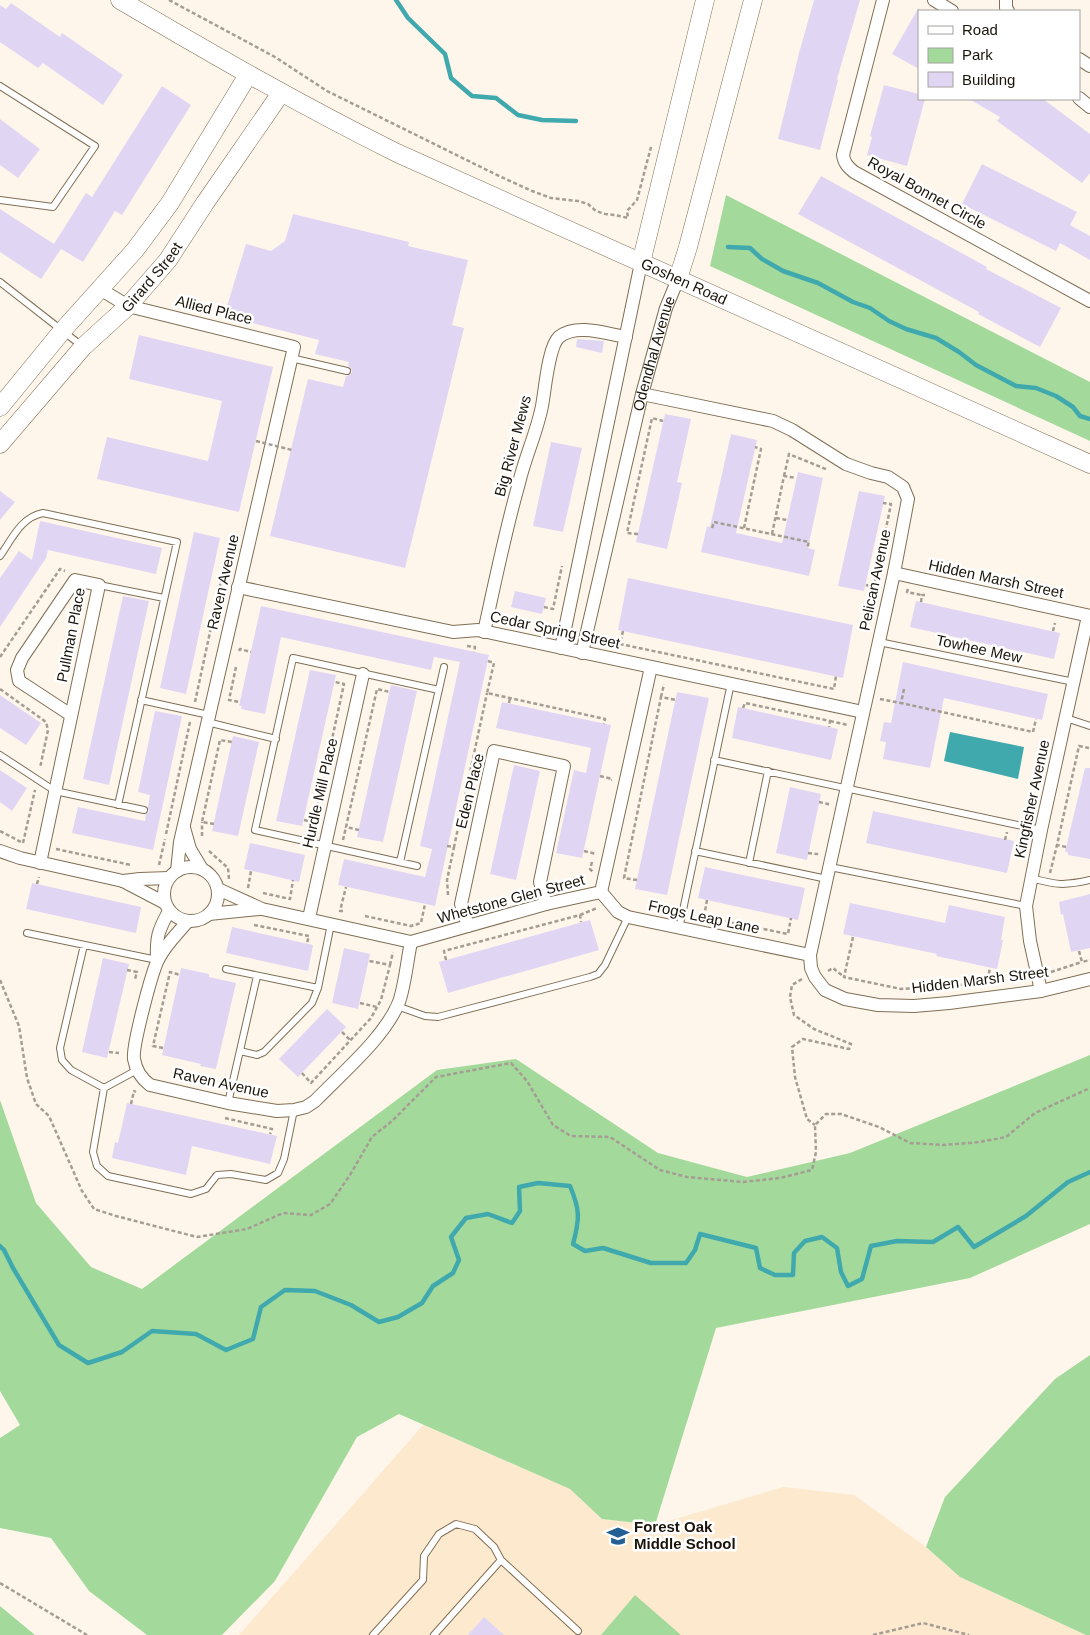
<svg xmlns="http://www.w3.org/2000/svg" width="1090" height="1635" font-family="Arial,sans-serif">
<rect width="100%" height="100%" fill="#fef6eb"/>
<!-- built -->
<path fill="#fde9ce" d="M423,1425L570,1489L602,1519L655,1525L783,1487L854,1495L926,1547L960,1577L1086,1635H239Z"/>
<!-- green -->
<path fill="#a3da9c" d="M726,195L1090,382V441L710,266Z
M1090,1055V1224L970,1278L716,1328L655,1525L602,1519L570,1489L399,1414L357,1437L275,1581L222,1635H147L89,1591L51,1538L0,1528V1438L20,1425L0,1391V1100L36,1203L91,1267L142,1289L437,1070L516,1059L658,1153L747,1177L850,1153Z
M1090,1355V1635H1086L960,1577L926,1547L945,1497L1055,1379Z
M635,1595L681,1635H601Z
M0,1606L35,1635H0Z"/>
<!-- water -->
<path fill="#40a9ad" d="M950,732L1024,747L1018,779L944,761Z"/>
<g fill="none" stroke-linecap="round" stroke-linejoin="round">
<!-- stream -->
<path stroke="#40a9ad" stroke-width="4.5" d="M396,0L408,18L445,54L451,78L472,96L496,98L518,115L542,120L576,121
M728,247L750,248L762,259L783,271L818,283L853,302L870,308L889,321L906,329L936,338L959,352L976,365L1016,386L1036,388L1056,396L1073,407L1080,416L1090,419
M0,1246L4,1250L13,1268L59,1345L88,1363L122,1352L152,1331L196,1334L226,1350L253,1339L261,1307L285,1290L315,1291L351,1305L379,1322L398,1317L422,1303L433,1286L453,1273L459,1260L451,1237L466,1218L488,1214L512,1223L520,1211L519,1187L538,1183L570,1186C580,1210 580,1218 573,1244L585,1251L603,1248L651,1263H686L695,1250L700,1234L756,1248L760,1268L775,1275H793L794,1253L805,1241L822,1237L837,1248L841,1272L848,1286L862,1279L871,1246L897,1241L933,1242L958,1227L974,1247L1026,1216L1068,1182L1090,1172"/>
</g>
<!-- building -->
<path fill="#e0d6f4" d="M814,0H860L837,79L838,80L820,150L778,139L799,53Z
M11,3L60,37L62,33L123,75L103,105L43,63L38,68L0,42V5L6,9Z
M919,7V69L892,54Z
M884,85L919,94V99H925L907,166L867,155L872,137L870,136Z
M162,86L191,105L122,215L115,211L83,262L56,246L61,249L41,279L0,252V209L54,244L86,193L92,197Z
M969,99H1043L1090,134V173L1082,183L997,121L1000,117Z
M0,119L40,149L18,178L0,165Z
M982,164L1077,212L1070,225L1090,236V260L1060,243L1056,251L962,204Z
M821,176L987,267L986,269L1061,308L1040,347L978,314L979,312L798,214Z
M293,214L409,242L408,246L468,260L452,325L464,328L405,568L270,536L308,379L343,387L346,376L350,375L352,372L351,368L348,366L349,362L315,354L319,340L224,316L246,244L271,251L285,241Z
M139,335L273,367L239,512L97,479L107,437L208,461L222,401L129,379Z
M577,339L604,341L602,353L576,347Z
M665,414L691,419L677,482L682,483L667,549L636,542Z
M731,434L757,440L736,533L782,543L798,472L823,478L808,548L815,550L809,576L701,552L707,526L710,527Z
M551,442L582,448L563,532L533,526Z
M0,491L15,502L0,520Z
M859,491L885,496L864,591L838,586Z
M40,521L162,548L156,574L48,550L46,558L0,627V578L19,551L32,560Z
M194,532L220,538L186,694L160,688Z
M628,578L853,625L843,678L618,630Z
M515,591L546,598L542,614L511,607Z
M123,596L149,601L109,785L83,779Z
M916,601L1060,633L1054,659L910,627Z
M261,606L489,655L435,906L338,885L344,859L425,877L432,849L420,846L460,662L434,657L431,670L281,637L265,714L241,709L242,706H239Z
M903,662L1048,694L1042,720L944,698L930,768L883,759L886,742L880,741L884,722L891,723Z
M310,670L336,675L302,826L276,821Z
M391,685L417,691L383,842L357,837Z
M677,692L709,698L667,895L635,889Z
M0,695L41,723L26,745L0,728Z
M502,702L611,725L582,858L556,853L574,770L586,773L591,748L496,728Z
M738,707L838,729L831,760L732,738Z
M155,711L182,716L153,850L72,833L78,807L145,821L146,814L149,812L148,807L150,795L138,792Z
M233,736L259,742L238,836L212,831Z
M514,765L540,771L516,880L490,874Z
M1085,768H1090V859L1068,855V852H1065Z
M0,770L27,788L12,811L0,802Z
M790,787L821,794L807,860L776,853Z
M873,811L1014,841L1007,873L866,843Z
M250,843L305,855L299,882L244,869Z
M705,867L805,888L798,920L698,898Z
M32,883L141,907L136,933L26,909Z
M1090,894V948L1071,952L1063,914L1061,915L1059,902Z
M850,903L945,923L949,905L1005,917L1001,940H1003L997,969L936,956L937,954L843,934Z
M590,920L599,950L448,993L439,962Z
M232,927L313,945L308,971L226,953Z
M344,948L370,954L358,1009L332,1003Z
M103,958L129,964L107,1058L82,1052Z
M181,968L209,974V977L236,983L216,1069L200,1066L201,1064L162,1055Z
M327,1009L346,1027L298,1077L279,1059Z
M127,1103L277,1136L270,1164L192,1146L186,1175L112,1158L115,1142L118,1143Z
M484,1617L504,1635H468Z"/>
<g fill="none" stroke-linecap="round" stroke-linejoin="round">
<!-- lane casing -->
<g stroke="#806f56" stroke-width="8">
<path id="lane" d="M0,86L95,146L53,207L0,200
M0,282L82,346
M291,358L347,371
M0,556C12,539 21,517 43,513L177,542L118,805
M99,585L164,598
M879,642L1074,682
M141,700L209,715
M1066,718L1090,726
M207,722L276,739
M0,755L55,791L144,810
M714,760L1041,830
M695,851L827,879
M400,862L444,667
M749,863L768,771
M417,866L255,830L293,658L439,690
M830,867L1026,906
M1031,878C1056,885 1064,886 1090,880
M679,929L731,683
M27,933L157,960
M84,945L60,1048L62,1060L71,1070L104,1088L137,1070
M226,969L318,988
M397,1006L425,1016L438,1017L590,977L598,974L605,965L628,917
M240,1051L257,1055L264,1052L312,1003L318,988L331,924
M104,1088L93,1152L97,1166L108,1176L191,1194L206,1189L217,1175L231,1174L266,1180L278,1173L284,1159L294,1110
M228,1103L257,976
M373,1635L423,1580L424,1556L439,1534L456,1524L475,1529L494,1547L501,1560L578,1631
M434,1635L501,1560"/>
</g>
<!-- street casing -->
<g stroke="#806f56" stroke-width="14">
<g id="street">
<path d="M883,0L843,155C844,163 848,167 854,172L1090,301"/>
<path d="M934,0L952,11"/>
<path d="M1006,0V8L1008,11"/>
<path d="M1079,59L1090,66"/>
<path d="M1079,98L1090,107"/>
<path d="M100,289L128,306L294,347L180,842L177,871"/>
<path d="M642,394L773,421L792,430L846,464L871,473L888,477L903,487L908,499L894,573L810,955L811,968L815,977L825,990L845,999L878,1005L914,1006L949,1003L1041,991L1090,979"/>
<path d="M894,573L1090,616"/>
<path d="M238,587L453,632L478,630L863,712"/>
<path d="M484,632C495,582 505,532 519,483C525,457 537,432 542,406C545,391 548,347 559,337C577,323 607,334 626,337"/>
<path d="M561,648L641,263"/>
<path id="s1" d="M582,653L642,394L666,308L678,279"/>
<path d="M184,828L190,849L202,869"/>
<path d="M0,851L20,858L123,881L165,903"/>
<path d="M40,863L99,585L75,580L22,658L17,670L19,681L71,715"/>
<circle cx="191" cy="894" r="27"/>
<path d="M123,881L140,879L169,878"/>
<path d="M218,889L262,909L411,942L546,904L601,892L651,667"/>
<path d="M601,892L618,912L628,917L810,955"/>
<path d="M209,914L259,909"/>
<path d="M309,918L363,674"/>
<path d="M188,921C178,933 166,944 159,958C152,970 132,1047 134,1059C136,1071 141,1078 150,1085L228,1103L277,1111L294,1110L306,1107L315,1101C342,1073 385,1037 399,1002C405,985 407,961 411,942"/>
<path d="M468,926L461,904L494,751L564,766L540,882L546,904"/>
<path d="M157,960C156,937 158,931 169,911"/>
<path d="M1041,991L1030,941L1026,906L1041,830L1088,616"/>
</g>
</g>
<!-- secondary casing -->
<g stroke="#806f56" stroke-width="19">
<g id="secondary">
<path id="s2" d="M120,0C212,54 302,106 397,153L1090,464"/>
<path d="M641,263L705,0"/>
<path d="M678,279L688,247L753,0"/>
<path d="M0,407L63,330L135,250L170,203L248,75"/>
<path id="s3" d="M0,444L83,347L128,306L168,260L205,203L281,93"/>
</g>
</g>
<!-- path -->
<path stroke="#a59d93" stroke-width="2.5" stroke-dasharray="4 2.5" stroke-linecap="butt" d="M169,0L275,57L327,91L497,175L532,191L551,198L578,201L588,204L596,211L605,214L615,215L628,218L627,211L637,200L651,147
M784,476L789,454L828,470
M776,518L787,520
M712,528L714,522L809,542L807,548
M744,528L761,449L755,447
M638,534L627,533L652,418L663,421
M772,534L784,476L796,478
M866,585L874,587L891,504L883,503
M908,589L907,592L921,595
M921,602L922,595H925
M544,607L553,609L562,566
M869,612L874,587
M623,631L620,644L834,689L836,676
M1053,631L1055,623
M597,639L620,644
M467,646L475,647L474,652
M239,651L240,649L251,652
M0,657L60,569L65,571
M488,661L494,663L487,693L605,719L604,724
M236,667L229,700L240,702
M0,689L46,722L48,730L40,768
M904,689L901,703L1033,732L1036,719
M661,697L664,684
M880,699L901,703
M195,702L228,548
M509,703L510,698
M743,708L745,703L830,721L829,727
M830,721L848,725
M600,776L612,779L611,780
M819,802L828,804L827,806
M304,820L314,822L344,684L335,682
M214,824L202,822L220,740L232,742
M359,830L346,827L377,689L390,692
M0,831L23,843L35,790
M312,833L314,822
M166,834L190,722
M202,836V822
M343,840L346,827
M1005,840L1007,832
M447,846L454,847L487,693
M1066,847L1057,845L1079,746L1089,748
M56,849L131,865
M209,851L228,868L229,879
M584,851L596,854
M808,853L817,854V853
M592,862L590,869L593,872
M159,865L165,839
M1050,873L1057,845
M637,880L624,878L661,697L676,700
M37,884L39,877
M248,888L251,871
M263,893L290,899L293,880
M448,895L447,880L454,847
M707,900L704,917L788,934L791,918
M343,911H340L346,887
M580,915L597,908
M365,916L411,926L421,923L425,904
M254,925L309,936L307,943
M853,937L844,977L901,989L987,983L990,968
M1079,951L1082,962L1090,960
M446,960L444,951L580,915L581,922
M390,965L393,952
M127,970L137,972L135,979
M828,971L833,968L844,977
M1051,972L1082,962
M802,979L792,985L790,997L794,1015L814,1029L851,1044L849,1049L803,1039L792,1047L795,1077L807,1119L815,1125
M0,980L19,1026L27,1078L36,1104L49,1116L82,1191L94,1209L116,1216L197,1237L247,1229L283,1213L311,1215L330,1204L350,1175L372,1137L392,1121L436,1077L511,1063L527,1081L553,1125L571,1136L610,1137L660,1170L687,1177L743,1182L780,1178L812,1170L816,1152L815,1125L826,1114H841L879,1127L910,1143L944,1145L980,1142L1006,1137L1035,1113L1090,1088
M360,1003L377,1007
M342,1032L350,1040
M163,1048L153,1046L170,972L180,975
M109,1052L119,1053
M302,1073L311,1083L371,1018L381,1000L390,965L369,961
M131,1104L134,1091L136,1092
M225,1118L272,1129L270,1134
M0,1583L87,1635
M873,1635L923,1623L969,1635"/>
<!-- lane -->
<use href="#lane" stroke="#fff" stroke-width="6"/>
<!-- street -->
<use href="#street" stroke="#fff" stroke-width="12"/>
<!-- secondary -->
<use href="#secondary" stroke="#fff" stroke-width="18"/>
<!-- path-bridge -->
<path stroke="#a59d93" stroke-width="2.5" stroke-dasharray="4 2.5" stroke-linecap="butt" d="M256,441L292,450"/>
</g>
<!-- icons -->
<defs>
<g id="school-bare" transform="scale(1.725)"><path d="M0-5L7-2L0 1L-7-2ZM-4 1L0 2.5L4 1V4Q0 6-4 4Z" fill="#235e95" stroke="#fff" stroke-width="2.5" paint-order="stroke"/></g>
</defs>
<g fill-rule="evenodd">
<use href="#school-bare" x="618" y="1536"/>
</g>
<g text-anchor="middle" stroke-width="5" stroke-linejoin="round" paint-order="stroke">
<!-- street labels -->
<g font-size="15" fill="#1b140a" stroke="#fff">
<text transform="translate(927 193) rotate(29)" y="5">Royal Bonnet Circle</text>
<text dy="5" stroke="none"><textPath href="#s3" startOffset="226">Girard Street</textPath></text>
<text dy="5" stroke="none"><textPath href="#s2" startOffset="631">Goshen Road</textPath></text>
<text transform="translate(214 310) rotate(14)" y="5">Allied Place</text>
<text dy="5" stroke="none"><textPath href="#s1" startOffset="308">Odendhal Avenue</textPath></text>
<text transform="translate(513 446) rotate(-75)" y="5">Big River Mews</text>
<text transform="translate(996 579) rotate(12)" y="5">Hidden Marsh Street</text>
<text transform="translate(875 580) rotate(-78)" y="5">Pelican Avenue</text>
<text transform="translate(223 582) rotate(-77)" y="5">Raven Avenue</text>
<text transform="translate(555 630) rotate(12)" y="5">Cedar Spring Street</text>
<text transform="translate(71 635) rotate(-79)" y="5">Pullman Place</text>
<text transform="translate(979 649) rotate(12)" y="5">Towhee Mew</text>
<text transform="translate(470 791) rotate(-76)" y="5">Eden Place</text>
<text transform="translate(320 793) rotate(-77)" y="5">Hurdle Mill Place</text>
<text transform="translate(1032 799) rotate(-78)" y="5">Kingfisher Avenue</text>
<text transform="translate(511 899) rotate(-15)" y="5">Whetstone Glen Street</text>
<text transform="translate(704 917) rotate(12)" y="5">Frogs Leap Lane</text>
<text transform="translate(980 980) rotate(-7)" y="5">Hidden Marsh Street</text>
<text transform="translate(221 1083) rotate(12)" y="5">Raven Avenue</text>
</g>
<!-- poi labels -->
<g font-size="15" font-weight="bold" fill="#1b140a" stroke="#fff" text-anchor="start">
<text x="634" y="1532">Forest Oak<tspan x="634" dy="17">Middle School</tspan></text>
</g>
</g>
<!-- legend -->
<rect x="918" y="10" width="162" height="90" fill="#ffffff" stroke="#a4a19d"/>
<rect x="928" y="26" width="25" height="8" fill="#ffffff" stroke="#a4a19d"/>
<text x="962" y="35" font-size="15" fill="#1b140a">Road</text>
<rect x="928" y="48" width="25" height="15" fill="#a3da9c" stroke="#a4a19d"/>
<text x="962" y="60" font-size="15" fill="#1b140a">Park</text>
<rect x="928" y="72" width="25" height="15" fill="#e0d6f4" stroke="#a4a19d"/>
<text x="962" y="85" font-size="15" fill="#1b140a">Building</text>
</svg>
